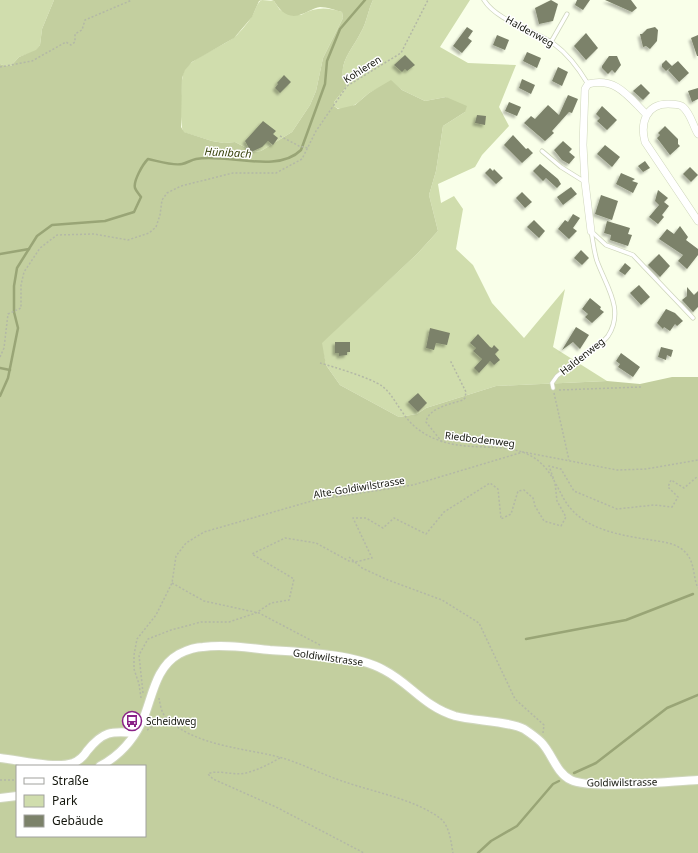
<svg xmlns="http://www.w3.org/2000/svg" width="698" height="853" viewBox="0 0 698 853" font-family="'Noto Sans',sans-serif">
<style>
.green{fill:#d0ddad}
.forest{fill:#c3cf9f;fill-rule:evenodd}
.lines{fill:none;stroke-linecap:round;stroke-linejoin:round}
.stream{stroke:#99a576;stroke-width:2.5}
.building{fill:#7c826a;filter:url(#shadow)}
.service-casing{stroke:#cfd6bc;stroke-width:5}
.minor-casing{stroke:#cfd6bc;stroke-width:8}
.tertiary-casing{stroke:#cfd6bc;stroke-width:10}
.path{stroke:#b3b8a6;stroke-width:1.5;stroke-dasharray:2 2;stroke-linecap:butt}
.service{stroke:#fff;stroke-width:3.5}
.minor{stroke:#fff;stroke-width:7}
.tertiary{stroke:#fff;stroke-width:8}
.labels{text-anchor:middle;dominant-baseline:central;stroke-width:3;stroke-linejoin:round;paint-order:stroke}
.street-label{font-size:10px;fill:#14160d;stroke:#fff}
.poi-label{font-size:10px;fill:#14160d;stroke:#fff;text-anchor:start}
.water-label{font-size:11px;font-style:italic;fill:#3a440e;stroke:#fff}
</style>
<defs>
<filter id="shadow"><feDropShadow dx="-2.5" dy="2.5" stdDeviation="1" flood-color="#0004"/></filter>
</defs>
<rect width="100%" height="100%" fill="#f9ffe9"/>
<g class="green">
<polygon points="0,0 54,0 42,29 40,45 36,51 19,57 11,66 6,66 0,64"/>
<path d="M262,0L274,1L280,10L301,15C315,7 327,7 342,12L343,18L323,58L316,91L310,105L292,132L261,151L254,152L235,142L224,143L212,141L183,132C181,125 180,104 181,96C182,88 181,79 184,71C190,58 225,46 237,35C244,27 251,20 255,10C257,6 258,2 262,0Z"/>
<path d="M373,0H470L440,47L468,63L516,65L499,107L509,126L482,155L475,167L438,184L441,203L454,196L463,209L456,249L473,265L492,303L524,338L565,289L553,347L607,381L496,386L426,408L417,414L399,417L340,385L326,365L321,343L417,254L438,231L429,195L436,171L443,126L465,112L446,97L425,101L402,90L391,81C384,86 376,89 369,93C360,100 347,116 334,106V102L347,86C334,66 353,49 361,32C367,22 368,10 373,0Z"/>
</g>
<path class="forest" d="M54,0H262L259,1L252,17L234,38L192,62L185,70L182,78L181,127L184,132L212,141L224,143L235,142L254,152L261,151L292,132L310,105L316,91L323,58L343,18L342,12C335,10 327,7 320,7C313,8 308,12 302,14C289,20 280,11 274,1L271,0H373C368,10 367,22 361,32C353,49 334,66 347,86L334,102V106L338,109L355,105L369,93L391,80L402,90L425,101L446,97L467,106L465,112L443,126L436,171L429,195L438,231L417,254L322,343L326,365L340,385L399,417L417,414L426,408L496,386L607,381L640,384L672,377H698V853H0V64L6,66H11L19,57L36,50L40,45L42,29ZM17,766H145V836H17Z"/>
<g class="lines">
<g class="stream">
<polyline points="0,254 29,249"/>
<polyline points="0,368 10,370"/>
<path d="M0,396L8,378L18,328L14,312V286L17,268L37,236L52,225L105,221L134,212L141,197C139,194 136,191 135,188C133,181 143,164 148,159C158,161 173,166 182,164C187,163 191,160 196,159C227,153 277,174 301,150L325,84L327,61L340,29L365,0"/>
<polyline points="526,639 626,620 693,594"/>
<polyline points="574,773 596,763 667,708 698,695"/>
<polyline points="478,853 491,841 517,826 553,784 559,781"/>
</g>
</g>
<g class="building">
<polygon points="551,0 558,4 553,21 539,24 535,8"/>
<polygon points="577,0 590,0 583,10 575,5"/>
<polygon points="605,0 631,0 637,8 632,12"/>
<polygon points="467,27 473,31 468,38 472,41 462,53 453,46"/>
<polygon points="655,27 658,30 657,41 650,49 646,46 643,47 640,34 642,34 647,29"/>
<polygon points="586,33 598,48 586,60 574,46"/>
<polygon points="497,35 509,40 505,50 493,45"/>
<polygon points="698,35 698,56 697,56 691,38"/>
<polygon points="527,52 541,58 537,68 523,61"/>
<polygon points="405,55 415,65 407,71 405,69 402,72 394,65"/>
<polygon points="609,56 617,56 621,65 615,73 612,70 608,74 602,68 602,66"/>
<polygon points="666,60 672,66 678,61 689,73 679,82 668,70 671,67 666,71 662,67 662,64"/>
<polygon points="558,67 568,72 562,86 552,81"/>
<polygon points="284,75 291,82 280,93 275,88 278,84 277,83"/>
<polygon points="522,79 535,85 531,94 519,88"/>
<polygon points="641,84 650,93 643,100 633,91"/>
<polygon points="698,88 698,99 692,102 688,91"/>
<polygon points="568,95 578,99 572,113 569,112 552,131 554,133 545,141 524,123 531,116 535,119 548,105 559,115"/>
<polygon points="509,102 521,107 517,116 505,111"/>
<polygon points="602,106 617,120 607,130 597,121 600,118 596,114"/>
<polygon points="477,115 486,116 485,125 475,123"/>
<polygon points="263,121 276,131 273,134 278,138 273,145 268,141 262,147 251,152 245,141"/>
<polygon points="665,126 678,139 678,144 680,146 670,155 657,138 660,135 658,133"/>
<polygon points="513,135 526,149 528,148 533,153 522,163 504,145"/>
<polygon points="563,141 572,149 569,152 575,157 569,164 562,160 554,150"/>
<polygon points="605,145 620,157 612,167 597,154"/>
<polygon points="645,161 650,168 643,172 638,166"/>
<polygon points="540,164 558,179 561,184 557,188 546,178 543,181 533,171"/>
<polygon points="690,167 698,175 691,182 683,174"/>
<polygon points="490,168 493,171 494,169 503,178 496,184 485,173"/>
<polygon points="621,173 635,179 632,181 638,183 633,193 616,184"/>
<polygon points="571,187 577,194 563,205 557,197"/>
<polygon points="658,190 668,198 664,202 669,206 662,215 664,217 658,224 649,217 659,205 655,201"/>
<polygon points="522,192 532,202 525,208 516,198"/>
<polygon points="601,195 618,201 612,220 595,214"/>
<polygon points="573,214 580,218 573,228 577,231 569,239 558,229 565,220 568,222"/>
<polygon points="534,220 545,231 539,238 527,227"/>
<polygon points="607,221 630,228 628,234 632,235 628,246 610,240 611,235 604,233"/>
<polygon points="680,226 688,237 686,240 698,249 698,255 687,269 678,261 683,255 659,239 667,229 674,234"/>
<polygon points="581,250 589,258 582,265 574,258"/>
<polygon points="659,254 670,266 660,277 648,265"/>
<polygon points="625,263 631,268 625,275 619,271"/>
<polygon points="639,285 650,297 641,305 630,293"/>
<polygon points="687,287 694,295 698,291 698,307 693,312 682,300 687,296"/>
<polygon points="590,298 601,307 600,309 604,312 592,323 585,317 588,314 582,309"/>
<polygon points="666,309 675,313 683,321 677,326 675,324 670,331 664,327 663,329 657,323"/>
<polygon points="576,327 589,335 580,349 573,342 562,350"/>
<polygon points="430,328 450,333 447,345 436,343 434,350 426,348"/>
<polygon points="478,334 490,347 492,348 494,345 499,350 495,354 500,360 494,365 490,361 479,373 474,368 482,359 473,351 476,348 470,343"/>
<polygon points="335,342 350,342 350,352 347,352 347,355 339,356 339,353 335,353"/>
<polygon points="661,347 673,350 671,357 667,355 666,360 658,357"/>
<polygon points="621,353 640,367 633,377 618,367 620,364 616,361"/>
<polygon points="418,393 427,403 418,412 408,402"/>
</g>
<g class="lines">
<g class="service-casing">
<g id="service">
<path d="M484,0C497,21 534,30 554,44C568,54 579,69 588,84"/>
<polyline points="551,42 567,14"/>
<polyline points="542,151 561,167 585,182"/>
<polyline points="591,231 606,245 633,255 693,318"/>
<path d="M553,388L552,383L557,376C568,367 601,346 608,336C625,310 606,286 597,261C594,252 593,241 591,231"/>
</g>
</g>
<g class="minor-casing">
<g id="minor">
<path d="M698,134C693,126 691,114 683,107C680,104 673,104 668,104C646,104 640,123 645,142L698,221"/>
<path d="M591,231L585,182L583,145L585,89L588,84C616,77 628,96 646,114"/>
</g>
</g>
<g class="tertiary-casing">
<g id="tertiary">
<path d="M0,758C20,760 54,769 73,763C78,761 84,756 87,751C103,731 111,731 135,733"/>
<path d="M100,766C121,755 135,738 144,717C153,694 156,667 179,654C185,651 196,647 203,647C225,644 248,648 270,650C303,652 355,654 384,670C411,684 423,706 455,716C473,721 509,721 524,729C530,733 536,737 541,742C552,753 556,773 571,780C591,790 672,781 698,780"/>
<polyline points="0,798 17,796"/>
</g>
</g>
<g class="path">
<polyline points="0,67 32,61 66,42 71,45 75,42 75,34 82,30 85,20 132,0"/>
<polyline points="280,136 299,146 308,148"/>
<polyline points="0,357 4,348 8,314 21,308 21,285 24,272 40,248 57,235 94,234 128,240 149,233 156,227 160,215 162,200 167,193 181,186 233,173 276,173 302,159 316,131 347,86 401,53 428,0"/>
<path d="M320,363C334,367 371,378 382,386C391,393 395,402 401,410C411,426 423,435 441,441C480,455 528,433 553,479"/>
<polyline points="559,390 641,387"/>
<polyline points="554,393 569,460"/>
<path d="M442,442L426,422C428,408 451,404 463,400L465,398L466,392L450,360"/>
<path d="M556,484C561,493 565,503 572,510C591,531 625,536 651,540C664,542 678,543 687,554C695,564 693,578 698,588"/>
<polyline points="349,557 362,568 388,580 442,600 479,623 515,699 544,725 543,733"/>
<polyline points="172,583 204,601 259,613 320,645"/>
<polyline points="143,693 139,655 148,639 171,630 201,622 229,622 256,613 271,603 289,600 294,579 252,554 285,538 316,543 349,561 355,562 372,558 353,518 366,518 383,528 394,518 426,534 444,512 490,483 498,489 501,519 511,514 518,491 524,490 533,498 535,506 544,521 561,526 566,517 557,501 555,483 549,466 561,469 574,491 617,509 654,505 672,507 678,497 668,487 671,480 684,488 698,476"/>
<polyline points="141,698 139,684 134,669 134,655 137,639 156,615 172,583 176,556 186,543 204,532 315,500 413,485 523,452 617,470 646,469 698,460"/>
<path d="M159,698C160,705 162,715 168,720C198,746 243,748 279,757C301,763 323,775 345,782C374,792 417,800 441,819C450,827 451,843 453,853"/>
<polyline points="147,730 166,719"/>
<path d="M280,758C269,764 258,770 246,773C234,776 217,769 208,774L213,779L276,807L364,853"/>
<polyline points="0,780 17,780"/>
</g>
<use href="#service" class="service"/>
<use href="#minor" class="minor"/>
<use href="#tertiary" class="tertiary"/>
</g>
<defs>
<g id="bus-ring" transform="scale(1)"><circle r="9.5" fill="#fff" stroke="#8a2287" stroke-width="1.5"/><path d="M-5-6H5V4H4V6H2V4H-2V6H-4V4H-5ZM-3.5-4V0h7V-4ZM-3.5 1.2v1.5H-2V1.2ZM2 1.2v1.5H3.5V1.2Z" fill="#8a2287"/></g>
</defs>
<g fill-rule="evenodd">
<use href="#bus-ring" x="132" y="721"/>
</g>
<g class="labels">
<g class="street-label">
<text transform="translate(530 31) rotate(29)">Haldenweg</text>
<text transform="translate(362 69) rotate(-32)">Kohleren</text>
<text transform="translate(582 356) rotate(-38)">Haldenweg</text>
<text transform="translate(480 439) rotate(7)">Riedbodenweg</text>
<text transform="translate(359 487) rotate(-9)">Alte-Goldiwilstrasse</text>
<text transform="translate(328 657) rotate(8)">Goldiwilstrasse</text>
<text transform="translate(622 782) rotate(-1)">Goldiwilstrasse</text>
</g>
<g class="poi-label">
<text x="146" y="721">Scheidweg</text>
</g>
<g class="water-label">
<text transform="translate(228 152) rotate(3)">Hünibach</text>
</g>
</g>
<rect x="16" y="765" width="130" height="72" fill="#ffffff" stroke="#a1a29e"/>
<rect x="24" y="778" width="20" height="6" fill="#ffffff" stroke="#a1a29e"/>
<text x="52" y="785" font-size="12" fill="#14160d">Straße</text>
<rect x="24" y="795" width="20" height="12" fill="#d0ddad" stroke="#a1a29e"/>
<text x="52" y="805" font-size="12" fill="#14160d">Park</text>
<rect x="24" y="815" width="20" height="12" fill="#7c826a" stroke="#a1a29e"/>
<text x="52" y="825" font-size="12" fill="#14160d">Gebäude</text>
</svg>
